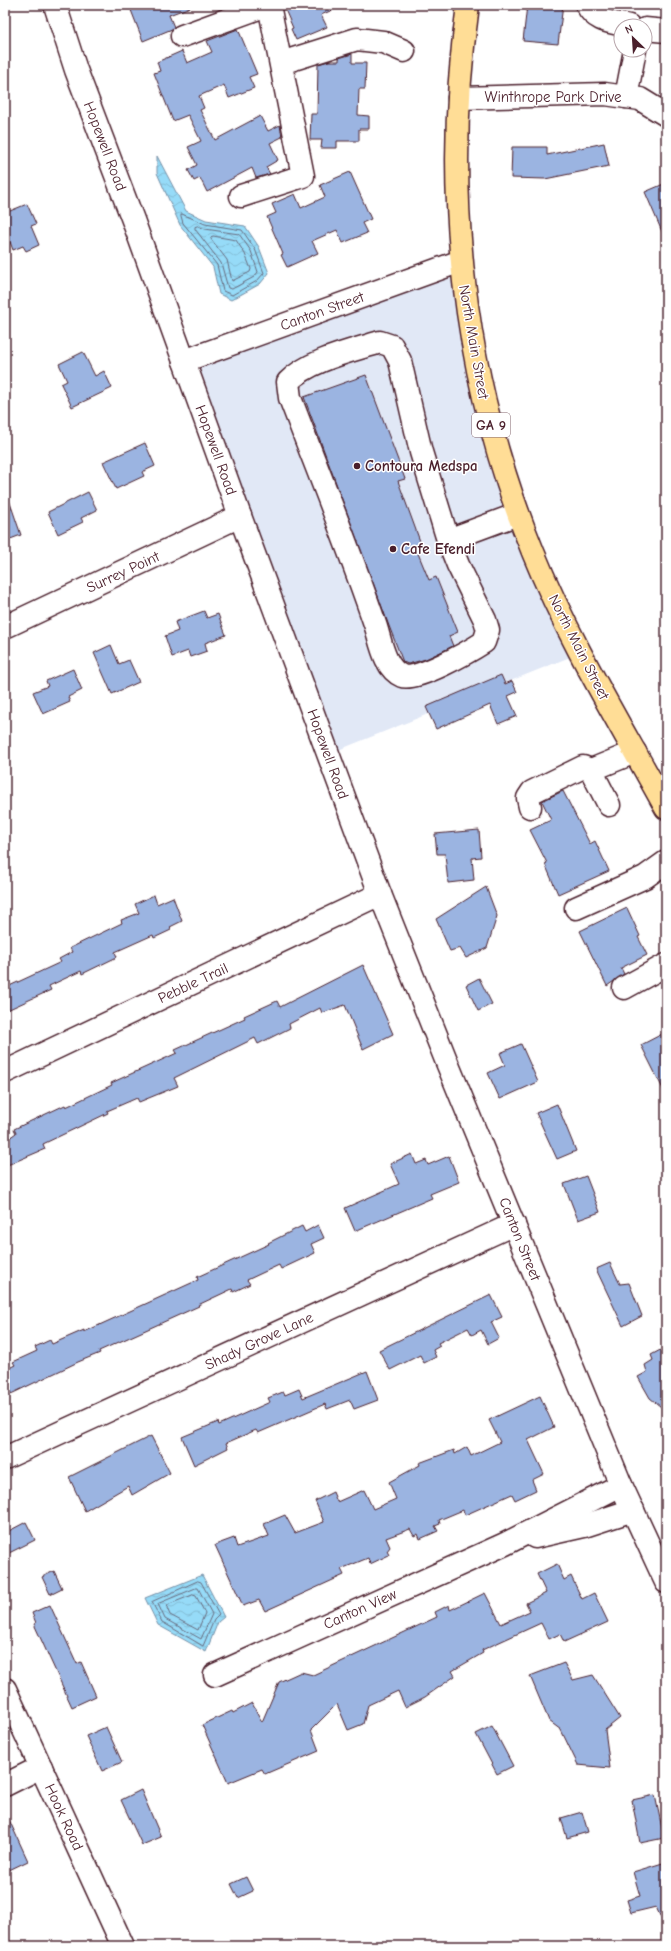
<svg xmlns="http://www.w3.org/2000/svg" width="671" height="1951" viewBox="0 0 671 1951" font-family="'Comic Neue',sans-serif">
<style>
.built{fill:#e1e8f6}
.water{fill:url(#water-waves);stroke:#7890a6}
.lines{fill:none;stroke-linecap:round;stroke-linejoin:round}
.shore{stroke:#686a7d;stroke-width:1}
.building{fill:#9bb4e1;stroke:#4a1f2b}
.minor-casing{stroke:#4a1f2b;stroke-width:25}
.major-casing{stroke:#4a1f2b;stroke-width:25}
.minor{stroke:#fff;stroke-width:22}
.major{stroke:#ffdd96;stroke-width:22}
.poi-dot{fill:#4a1f2b;stroke:#fff;stroke-width:1.5}
.labels{text-anchor:middle;dominant-baseline:central;stroke-width:3;stroke-linejoin:round;paint-order:stroke}
.shield{fill:#fff;stroke:#80626b;stroke-width:1}
.shield-label{font-size:14px;font-weight:bold;fill:#4a1f2b}
.street-label{font-size:15px;fill:#4a1f2b;stroke:#fff}
.poi-label{font-size:15px;font-weight:bold;fill:#4a1f2b;stroke:#fff;text-anchor:start}
</style>
<defs>
<pattern id="water-waves" width="16" height="10" patternUnits="userSpaceOnUse"><rect width="16" height="10" fill="#96dbf8"/><path d="M0 5q4-4 8 0t8 0" fill="none" stroke="#83bcd5"/></pattern>
</defs>
<rect width="100%" height="100%" fill="#fff"/>
<filter id="ink" filterUnits="userSpaceOnUse"><feTurbulence type="fractalNoise" baseFrequency=".025" numOctaves="2"/><feDisplacementMap in="SourceGraphic" scale="8" xChannelSelector="R" yChannelSelector="G"/><feConvolveMatrix kernelMatrix="1 2 1 2 8 2 1 2 1" color-interpolation-filters="sRGB"/></filter>
<g filter="url(#ink)">
<polygon class="built" points="463,265 477,375 575,655 321,757 187,367"/>
<g class="water">
<polygon points="157,156 186,211 206,220 245,226 259,247 269,273 260,284 231,300 219,294 213,267 180,225 157,173"/>
<polygon points="202,1575 224,1617 218,1622 206,1652 158,1625 145,1598"/>
</g>
<g class="lines">
<g class="shore">
<polygon points="182,214 205,224 242,230 255,249 264,273 257,281 232,295 223,291 217,265 183,223 181,216"/>
<polygon points="198,226 205,229 239,234 251,251 258,272 254,277 232,289 228,288 221,263 195,229 195,227"/>
<polygon points="213,236 236,240 245,254 251,269 250,272 232,281 227,260 211,239"/>
<polygon points="198,1581 201,1582 219,1615 214,1620 203,1646 162,1622 152,1602"/>
<polygon points="196,1588 198,1588 212,1614 201,1639 165,1619 158,1604"/>
<polygon points="193,1595 196,1596 205,1613 198,1630 170,1615 167,1608 168,1605"/>
</g>
</g>
<g class="building">
<polygon points="129,5 193,5 193,6 169,15 174,27 172,29 143,41"/>
<polygon points="283,5 344,5 321,15 327,27 296,40 291,29 293,28"/>
<polygon points="527,5 563,5 558,44 523,41"/>
<polygon points="238,29 257,74 249,77 254,88 229,98 224,85 199,96 204,108 200,110 215,140 260,116 268,131 280,125 282,137 270,143 278,160 266,167 270,174 256,178 252,168 207,192 200,178 194,181 188,170 197,165 188,147 201,141 188,115 173,121 154,73 160,71 157,62 182,51 187,63 212,52 207,41"/>
<polygon points="352,54 352,63 366,63 365,89 359,89 358,115 369,116 369,129 359,129 359,141 337,141 337,148 321,148 322,140 310,140 311,114 317,114 318,64 329,61 339,61 339,58"/>
<polygon points="604,143 609,166 545,179 511,178 512,147 547,147 547,155"/>
<polygon points="350,172 371,219 362,223 367,233 343,243 337,230 312,241 318,253 287,267 281,255 283,254 267,217 276,213 272,204 295,194 301,208 325,197 320,185"/>
<polygon points="666,183 666,241 645,192"/>
<polygon points="27,204 36,224 31,226 39,245 26,251 23,246 13,250 10,242 5,244 5,213"/>
<polygon points="83,352 95,376 104,371 112,388 72,407 61,384 67,381 59,364"/>
<polygon points="366,375 405,479 398,481 421,544 415,546 429,580 436,577 458,632 449,636 453,646 426,659 408,664 403,662 389,626 304,397"/>
<polygon points="145,443 155,466 142,472 144,476 116,489 103,462"/>
<polygon points="88,492 97,510 81,518 83,522 58,534 48,512"/>
<polygon points="5,494 7,494 21,535 5,541"/>
<polygon points="204,611 207,618 218,614 226,635 205,643 207,651 190,657 188,651 172,657 165,636 178,631 175,622"/>
<polygon points="111,645 119,664 129,660 139,682 112,694 94,653"/>
<polygon points="73,669 82,690 68,697 70,702 43,714 33,692 48,686 46,681"/>
<polygon points="501,675 505,684 512,681 517,692 508,696 517,716 498,724 490,705 436,729 426,707"/>
<polygon points="563,791 590,844 595,841 609,871 558,894 545,864 547,863 530,830 551,820 542,801"/>
<polygon points="479,830 481,857 472,858 474,880 448,883 445,854 437,854 435,834"/>
<polygon points="486,887 497,916 487,948 466,958 460,948 450,951 436,919"/>
<polygon points="154,895 157,904 173,897 182,921 170,927 171,930 154,938 153,935 115,952 117,957 82,974 81,971 49,986 51,990 5,1011 5,988 61,962 59,959 72,952 70,948 122,923 121,920 139,913 135,904"/>
<polygon points="627,908 640,936 638,937 647,955 621,968 624,974 607,986 580,931"/>
<polygon points="363,965 393,1034 363,1049 345,1005 322,1013 320,1008 289,1024 290,1028 258,1044 255,1038 174,1078 178,1086 139,1102 137,1098 107,1111 108,1113 43,1144 45,1149 5,1166 5,1141 16,1133 14,1129 65,1105 66,1107 112,1085 111,1083 177,1053 175,1050 245,1018 244,1016 277,1001 280,1007"/>
<polygon points="479,978 492,1004 478,1011 466,985"/>
<polygon points="666,1032 666,1095 641,1045"/>
<polygon points="521,1044 538,1082 500,1099 488,1073 505,1065 500,1053"/>
<polygon points="557,1104 576,1151 557,1159 536,1113"/>
<polygon points="412,1154 416,1164 426,1160 428,1165 449,1156 459,1182 430,1194 432,1198 355,1231 345,1208 399,1184 390,1164"/>
<polygon points="586,1176 600,1212 578,1220 564,1184"/>
<polygon points="318,1225 324,1238 311,1244 315,1253 281,1269 279,1265 247,1280 250,1284 233,1292 232,1289 198,1305 199,1306 99,1351 100,1353 78,1362 11,1394 5,1382 5,1370 15,1365 13,1362 37,1351 35,1347 50,1340 52,1344 84,1330 84,1332 198,1280 197,1277 269,1244 268,1243 302,1226 305,1232"/>
<polygon points="610,1263 620,1284 629,1283 642,1316 623,1326 596,1269"/>
<polygon points="491,1295 502,1317 491,1322 499,1338 488,1344 481,1330 472,1335 468,1328 438,1343 440,1346 433,1350 436,1357 424,1363 420,1355 390,1370 379,1350"/>
<polygon points="666,1347 666,1411 650,1398 638,1377 647,1372 645,1365 653,1360 651,1355"/>
<polygon points="367,1371 378,1400 354,1409 350,1400 327,1409 325,1404 258,1433 256,1430 226,1443 228,1448 194,1465 182,1437 218,1422 219,1425 270,1402 268,1398 283,1392 285,1395 299,1389 303,1398"/>
<polygon points="540,1396 554,1427 528,1440 544,1474 532,1480 536,1490 515,1500 512,1494 465,1515 463,1510 439,1520 440,1524 435,1526 438,1531 420,1539 418,1534 414,1536 410,1529 386,1538 390,1547 387,1551 389,1555 370,1564 368,1558 341,1569 344,1575 265,1611 259,1600 243,1606 215,1545 234,1538 237,1547 269,1536 264,1524 285,1515 295,1533 324,1522 315,1501 333,1492 337,1502 364,1490 373,1509 396,1499 389,1482 420,1465 419,1463 454,1450 455,1454 467,1447 471,1456 500,1442 489,1420"/>
<polygon points="151,1436 170,1473 132,1495 128,1486 85,1511 69,1477"/>
<polygon points="26,1522 35,1540 5,1555 5,1533"/>
<polygon points="557,1564 564,1580 571,1576 582,1599 594,1593 608,1622 564,1642 560,1634 549,1639 541,1623 482,1650 483,1653 452,1671 455,1676 425,1697 405,1707 398,1691 368,1705 363,1724 348,1730 337,1704 311,1730 319,1751 265,1774 262,1769 228,1783 202,1725 232,1711 233,1713 252,1703 262,1722 279,1682 301,1672 313,1675 437,1617 435,1612 449,1605 450,1610 485,1593 501,1624 530,1611 526,1603 546,1593 537,1574"/>
<polygon points="54,1571 62,1588 50,1594 42,1577"/>
<polygon points="50,1605 77,1664 81,1662 96,1696 72,1707 34,1624 36,1623 32,1613"/>
<polygon points="564,1663 573,1680 593,1675 620,1718 605,1730 610,1768 578,1765 561,1730 549,1721 530,1676"/>
<polygon points="492,1726 513,1766 497,1774 476,1734"/>
<polygon points="106,1727 122,1762 102,1771 86,1736"/>
<polygon points="141,1790 161,1837 142,1845 121,1800"/>
<polygon points="655,1795 664,1838 640,1843 632,1800"/>
<polygon points="5,1811 28,1861 5,1872"/>
<polygon points="582,1812 588,1832 567,1838 561,1818"/>
<polygon points="666,1862 666,1929 656,1907 631,1913 627,1900 640,1896 633,1872"/>
<polygon points="246,1877 253,1891 238,1898 231,1884"/>
</g>
<g class="lines">
<g class="minor-casing">
<g id="minor">
<polyline points="55,5 76,70 133,220 240,516 380,894 448,1065 621,1485 666,1582"/>
<path d="M587,5C595,22 612,22 629,26"/>
<polyline points="645,29 666,31"/>
<polyline points="182,36 267,5"/>
<polyline points="281,63 357,39 383,42 404,51"/>
<polyline points="626,97 635,50"/>
<polyline points="459,98 605,94 640,99 666,115"/>
<polyline points="241,196 303,176 269,5"/>
<polyline points="184,361 461,261"/>
<path d="M448,540L421,452L400,361L392,346L380,342C352,351 309,360 288,382L290,398C319,474 350,550 376,627C381,643 385,669 402,676C416,682 470,651 484,642L488,630L485,620L458,565L448,540L518,514"/>
<polyline points="5,627 240,516"/>
<polyline points="591,770 635,752"/>
<polyline points="530,807 528,798 532,792 583,767 591,770 609,805"/>
<polyline points="576,908 645,877 666,862"/>
<polyline points="624,988 666,965"/>
<polyline points="5,1072 380,894"/>
<polyline points="5,1458 514,1224"/>
<polyline points="535,1537 584,1526 633,1510"/>
<polyline points="215,1675 505,1544 621,1485"/>
<polyline points="5,1689 123,1946"/>
<polyline points="5,1785 41,1767"/>
</g>
</g>
<g class="major-casing">
<path id="major" d="M468,5C442,190 462,378 533,552C569,641 620,724 666,808"/>
</g>
<use href="#minor" class="minor"/>
<use href="#major" class="major"/>
</g>
</g>
<g class="poi-dot">
<circle cx="357" cy="466" r="4"/>
<circle cx="393" cy="549" r="4"/>
</g>
<g class="labels">
<rect class="shield" x="472" y="413" width="38" height="24" rx="3"/>
<g class="shield-label">
<text x="491" y="425">GA 9</text>
</g>
<g class="street-label">
<text x="553" y="97">Winthrope Park Drive</text>
<text transform="translate(105 146) rotate(69)">Hopewell Road</text>
<text transform="translate(322 311) rotate(-20)">Canton Street</text>
<text transform="translate(474 342) rotate(80)">North Main Street</text>
<text transform="translate(216 450) rotate(70)">Hopewell Road</text>
<text transform="translate(123 572) rotate(-25)">Surrey Point</text>
<text transform="translate(579 647) rotate(63)">North Main Street</text>
<text transform="translate(328 754) rotate(70)">Hopewell Road</text>
<text transform="translate(193 983) rotate(-25)">Pebble Trail</text>
<text transform="translate(520 1239) rotate(68)">Canton Street</text>
<text transform="translate(259 1341) rotate(-25)">Shady Grove Lane</text>
<text transform="translate(360 1609) rotate(-24)">Canton View</text>
<text transform="translate(64 1817) rotate(65)">Hook Road</text>
</g>
<g class="poi-label">
<text x="365" y="466">Contoura Medspa</text>
<text x="401" y="549">Cafe Efendi</text>
</g>
</g>
<rect width="671" height="1951" fill="none" stroke="#fff" stroke-width="20"/>
<rect x="10" y="10" width="651" height="1931" fill="none" stroke="#4a1f2b" stroke-width="1.5" filter="url(#ink)"/>
<g transform="translate(633 38) rotate(335)"><circle r="19" fill="#ffffff" stroke="#b7a5aa"/>
<path d="M0-3L7 15L0 10L-7 15Z" fill="#4a1f2b"/>
<text y="-6" font-size="11" font-weight="bold" text-anchor="middle" fill="#4a1f2b">N</text>
</g>
</svg>
